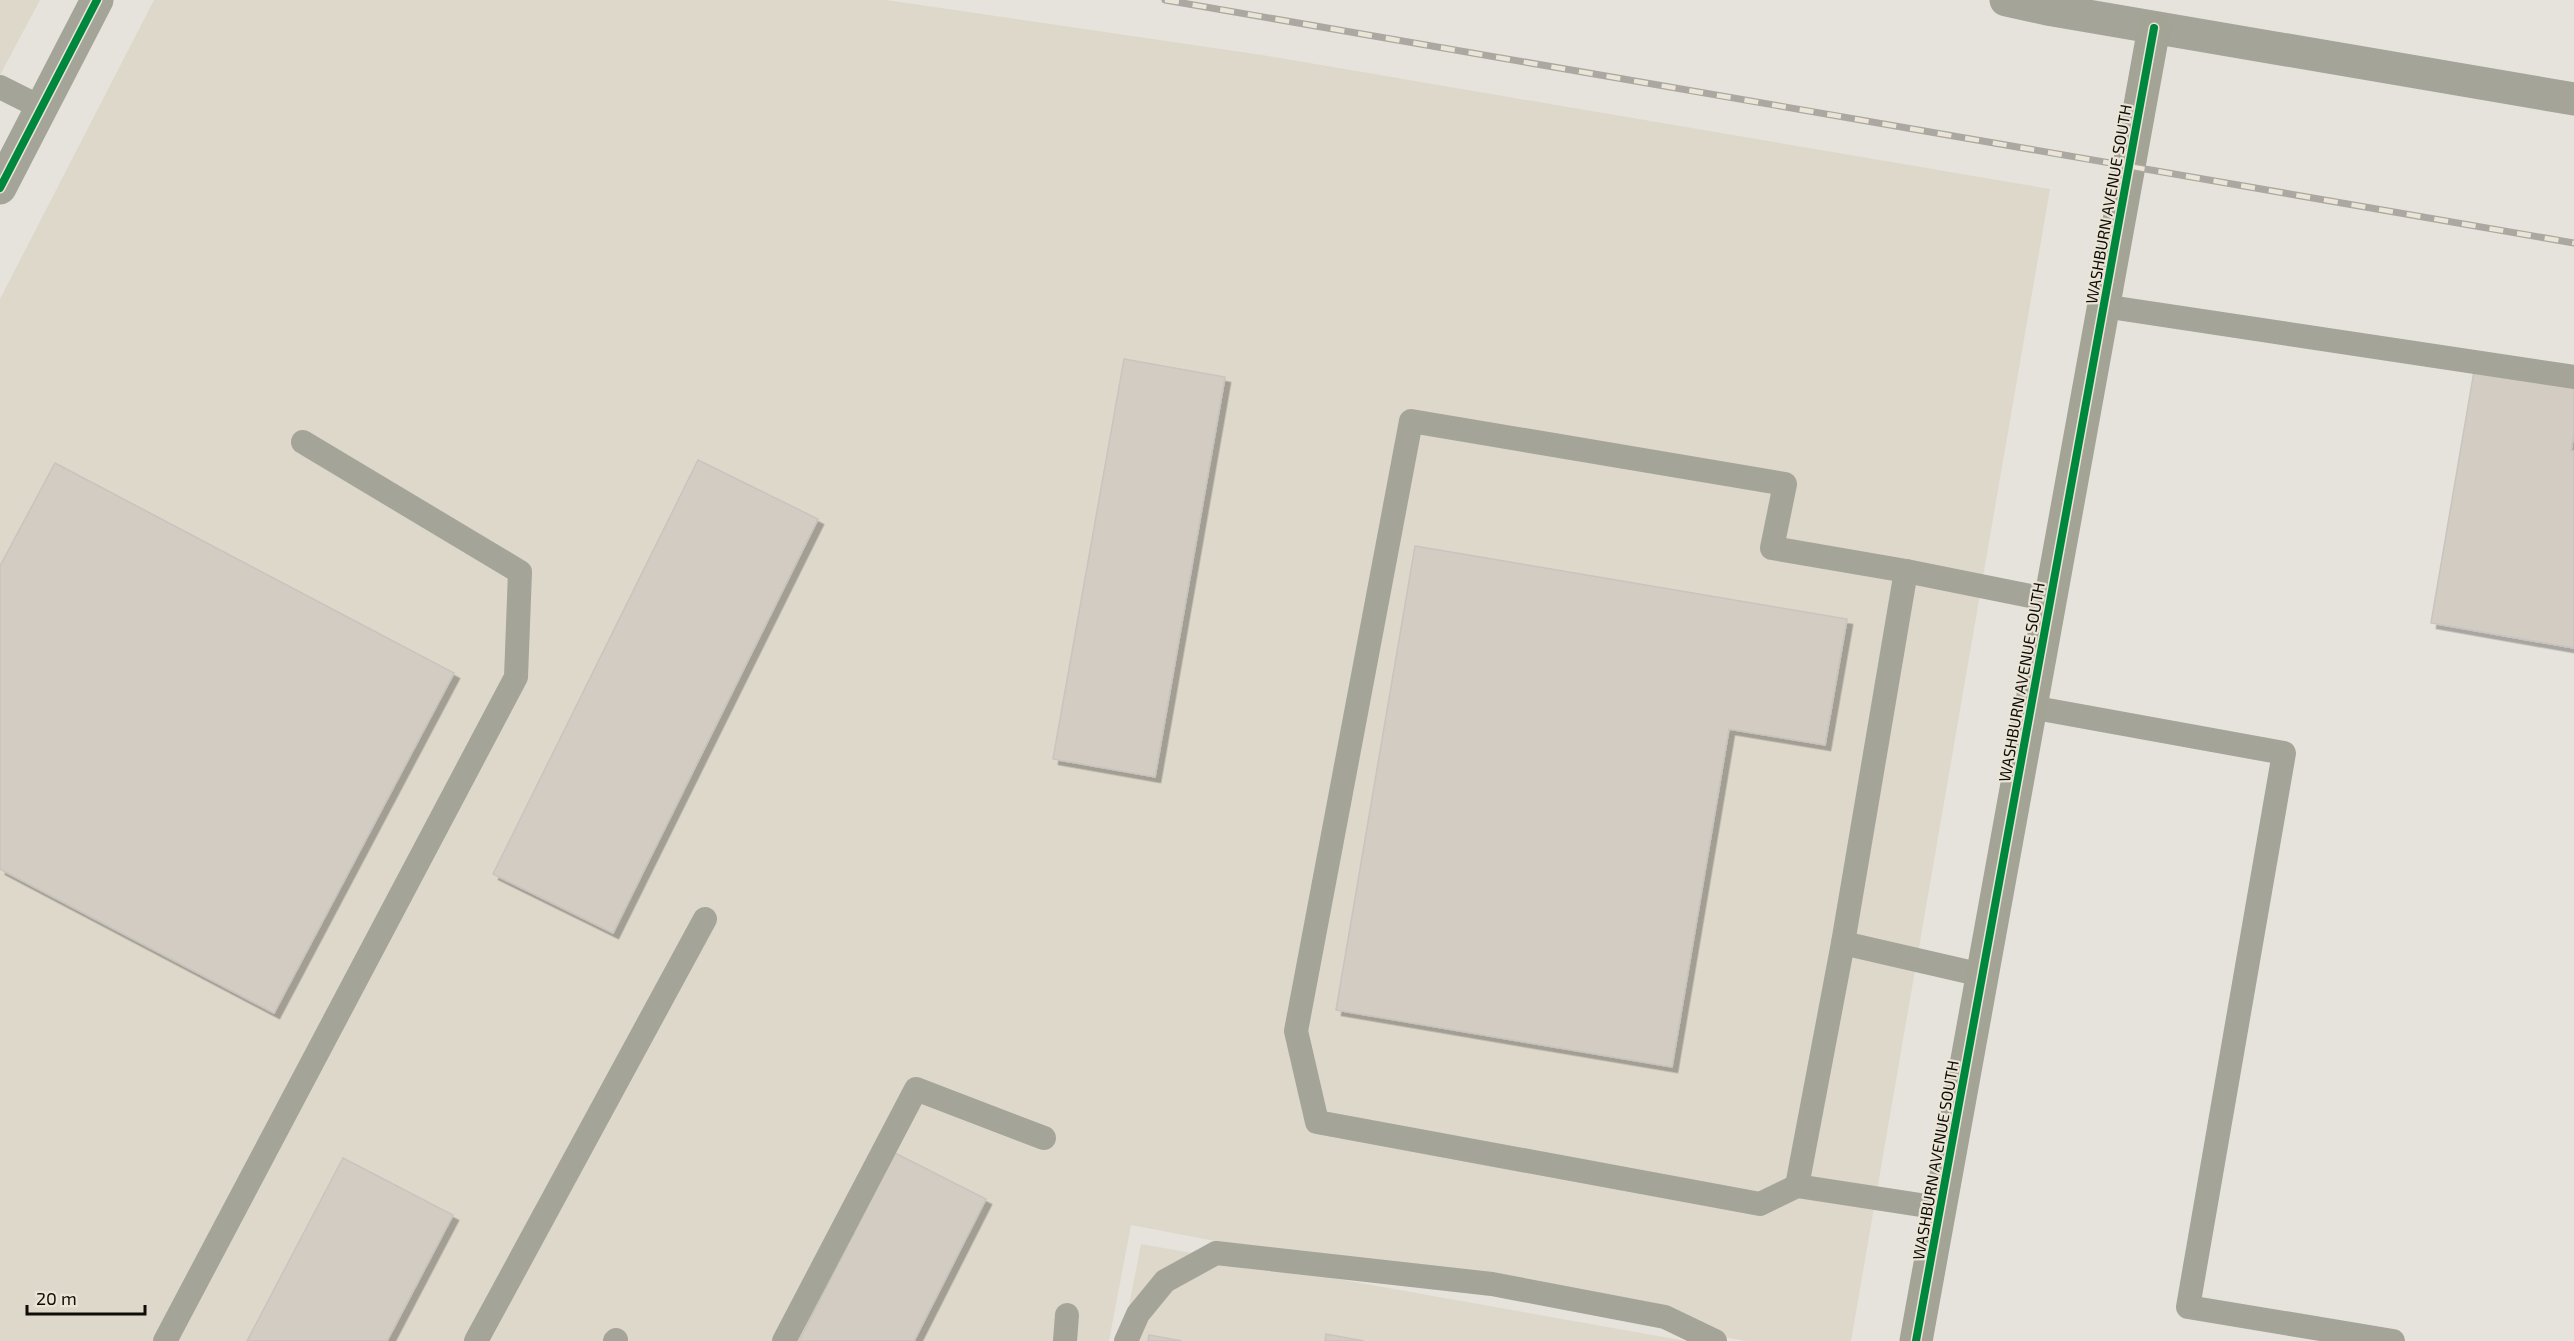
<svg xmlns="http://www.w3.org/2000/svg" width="2574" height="1341" viewBox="0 0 2574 1341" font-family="'Exo 2',sans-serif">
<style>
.built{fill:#ddd8ca}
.building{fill:#d3ccc3;stroke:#c8c4bf;stroke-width:1.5;filter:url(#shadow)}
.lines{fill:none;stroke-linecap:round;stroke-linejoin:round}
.lane{stroke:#a4a499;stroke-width:24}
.street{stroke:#a4a499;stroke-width:33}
.secondary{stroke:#a3a396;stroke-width:33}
.rail-casing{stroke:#aaa8a0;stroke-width:7}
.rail{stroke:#ebe5d7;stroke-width:4.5;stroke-dasharray:14;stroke-linecap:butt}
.cycleway-casing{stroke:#ebe5d7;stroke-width:11}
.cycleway{stroke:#00873e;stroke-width:8}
.labels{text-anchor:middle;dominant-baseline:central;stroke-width:4.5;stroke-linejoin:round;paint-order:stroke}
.street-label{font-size:16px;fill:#0f0d08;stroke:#ebe5d7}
</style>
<defs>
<filter id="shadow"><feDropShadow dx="5.5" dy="5.5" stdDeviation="0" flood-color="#0004"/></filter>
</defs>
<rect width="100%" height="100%" fill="#e6e3dc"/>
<g class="built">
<polygon points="0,0 40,0 0,75"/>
<polygon points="154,0 886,0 1262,55 2050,189 1851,1341 1745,1341 1131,1225 1109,1341 0,1341 0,299"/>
<polygon points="1141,1244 1686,1341 1122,1341"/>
</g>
<g class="building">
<polygon points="1124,359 1225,377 1155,777 1053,759"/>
<polygon points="2474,371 2574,388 2574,432 2571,451 2574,451 2574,648 2431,623"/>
<polygon points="698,460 818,519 613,933 493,874"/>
<polygon points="55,463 454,673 274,1013 0,869 0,566"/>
<polygon points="1415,546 1847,619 1825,745 1729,729 1672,1067 1336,1010"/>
<polygon points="895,1153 986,1199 914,1341 799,1341"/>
<polygon points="343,1158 453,1215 387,1341 247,1341"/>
<polygon points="1326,1334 1364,1341 1325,1341"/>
<polygon points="1149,1335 1182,1341 1148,1341"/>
</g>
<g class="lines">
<g class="lane">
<polyline points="0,87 42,108"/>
<polyline points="2103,306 2574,377"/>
<polyline points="2031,707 2284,753 2188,1307 2393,1341"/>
<polyline points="1843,943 1797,1186 1940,1208"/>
<polyline points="1982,975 1843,943 1906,571 2050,600"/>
<polyline points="1797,1186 1760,1204 1317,1122 1296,1031 1411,421 1785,484 1772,548 1906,571"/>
<polyline points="165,1341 516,677 520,572 303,442"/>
<polyline points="476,1341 705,919"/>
<polyline points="615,1341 616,1340"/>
<polyline points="784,1341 916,1089 1044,1138"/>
<polyline points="1065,1341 1067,1315"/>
<polyline points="1126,1341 1138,1314 1165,1281 1216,1253 1492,1284 1665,1317 1715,1341"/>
</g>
<g class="street">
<polyline points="2006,0 2047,9 2574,99"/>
<polyline points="0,188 97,0"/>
</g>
<polyline class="secondary" points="1916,1341 2154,28"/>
<g class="rail-casing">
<polyline id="rail" points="1165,0 2574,243"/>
</g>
<use href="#rail" class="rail"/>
<g class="cycleway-casing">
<g id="cycleway">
<polyline points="0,188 97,0"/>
<polyline points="1916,1341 2154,28"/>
</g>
</g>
<use href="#cycleway" class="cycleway"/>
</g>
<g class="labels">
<g class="street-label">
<text transform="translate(2108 204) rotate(-80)">WASHBURN AVENUE SOUTH</text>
<text transform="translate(2021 682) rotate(-80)">WASHBURN AVENUE SOUTH</text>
<text transform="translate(1935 1160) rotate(-80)">WASHBURN AVENUE SOUTH</text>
</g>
</g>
<path d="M27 1305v9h118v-9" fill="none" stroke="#0f0d08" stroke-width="3"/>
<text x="36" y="1305" font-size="18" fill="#0f0d08" stroke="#ebe5d7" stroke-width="4.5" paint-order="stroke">20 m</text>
</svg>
